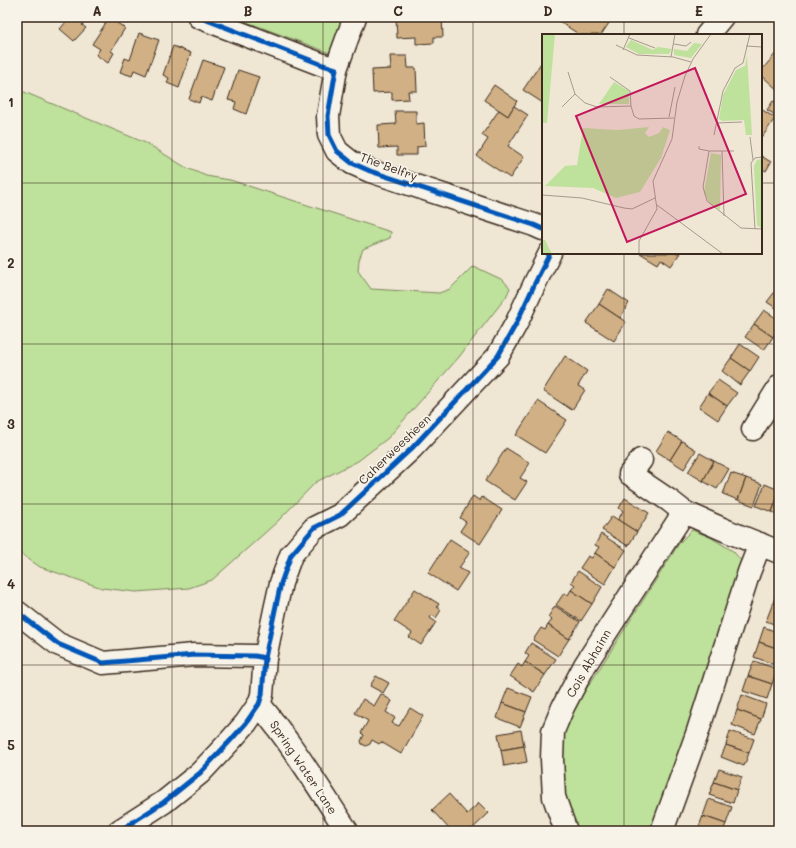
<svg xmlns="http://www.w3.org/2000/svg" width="796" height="848" viewBox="0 0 796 848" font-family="Mali,sans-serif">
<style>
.green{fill:#bee19b;stroke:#7c865c}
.building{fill:#d0b084;stroke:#3b2a1e}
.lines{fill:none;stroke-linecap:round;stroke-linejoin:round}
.street-casing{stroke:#3b2a1e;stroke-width:25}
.street{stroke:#f7f3e8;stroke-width:22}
.cycleway-casing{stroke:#f7f3e8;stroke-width:8}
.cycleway{stroke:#0057b8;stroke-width:5}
.grid{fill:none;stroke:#3b2a1e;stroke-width:1;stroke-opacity:0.55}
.labels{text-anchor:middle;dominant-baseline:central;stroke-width:3.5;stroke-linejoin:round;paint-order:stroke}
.street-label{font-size:12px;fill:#3b2a1e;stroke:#f7f3e8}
.inset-road{fill:none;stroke:#a79b8b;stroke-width:1}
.view{fill:#c2185b;fill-opacity:0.15;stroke:#c2185b;stroke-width:2}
.inset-edge{fill:none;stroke:#3b2a1e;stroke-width:2}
.neatline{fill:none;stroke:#3b2a1e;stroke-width:1.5}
.grid-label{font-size:13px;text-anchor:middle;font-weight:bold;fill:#3b2a1e}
</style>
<rect width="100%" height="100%" fill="#efe6d4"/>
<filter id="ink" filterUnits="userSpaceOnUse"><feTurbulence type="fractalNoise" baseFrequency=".025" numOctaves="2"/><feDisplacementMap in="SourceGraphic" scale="8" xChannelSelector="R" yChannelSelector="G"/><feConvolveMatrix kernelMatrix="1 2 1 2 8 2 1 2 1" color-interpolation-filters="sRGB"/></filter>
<g filter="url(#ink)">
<g class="green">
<polygon points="233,17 347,17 334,50 330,53"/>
<polygon points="17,89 148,144 185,167 206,176 230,180 391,232 390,238 363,249 359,260 358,271 371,289 439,293 450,289 473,266 503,280 510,288 506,297 459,357 388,438 358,461 316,482 277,522 212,580 189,588 136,592 102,588 40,567 17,551"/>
<polygon points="692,530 710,537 733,551 743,563 738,588 652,831 576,831 563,791 563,737 567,717 591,682 680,542"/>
</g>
<g class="building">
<polygon points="63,17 89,17 82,25 86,28 74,41 60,29 66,22 62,19"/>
<polygon points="396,17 442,17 443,37 434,37 434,43 416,44 416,37 397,38"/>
<polygon points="555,17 600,17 609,23 601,35 580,35 554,18"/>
<polygon points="109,18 125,28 111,51 114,53 108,63 96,55 100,49 92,44"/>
<polygon points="139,33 159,40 146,75 134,70 132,76 120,72 125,58 130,60"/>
<polygon points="173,46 191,53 179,88 167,83 169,78 163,75"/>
<polygon points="777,52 779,54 779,91 761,75 761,71"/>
<polygon points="390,56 407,56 408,68 416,68 417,91 408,91 409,99 392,100 392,92 373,93 372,70 391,69"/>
<polygon points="203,60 224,67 212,101 201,97 199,103 189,99"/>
<polygon points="543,60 543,103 523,90"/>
<polygon points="238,70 259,77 246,114 234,109 236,102 228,100"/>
<polygon points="494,85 517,101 508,116 484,100"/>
<polygon points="773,101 779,104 779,117 767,110"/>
<polygon points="514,106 528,115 508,146 524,157 510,178 477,156 488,139 482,135 499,110 508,116"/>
<polygon points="761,109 775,118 763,136 761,135"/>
<polygon points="395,111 416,111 416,124 424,123 425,146 417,147 417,155 397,155 397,147 379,148 378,125 396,124"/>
<polygon points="761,156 771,162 766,171 761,168"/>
<polygon points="640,253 680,253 671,266 661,259 658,264"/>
<polygon points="608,289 629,303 620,318 599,304"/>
<polygon points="777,289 779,290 779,310 767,302"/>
<polygon points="599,304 626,322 614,341 586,323"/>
<polygon points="764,310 779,320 779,328 773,337 754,324"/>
<polygon points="754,324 773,337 764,350 745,337"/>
<polygon points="740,344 759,357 750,371 731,358"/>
<polygon points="565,356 587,371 578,386 585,390 572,410 543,391"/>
<polygon points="731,358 750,371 740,385 722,371"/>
<polygon points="718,380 737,393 727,406 708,393"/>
<polygon points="708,393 727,406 718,420 699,407"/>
<polygon points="538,401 567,420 545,453 516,435"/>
<polygon points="668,432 682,441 670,460 656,451"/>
<polygon points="682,441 696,450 684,469 670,460"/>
<polygon points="506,448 530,463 520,478 527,482 515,500 485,481"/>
<polygon points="700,453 714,461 703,481 688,472"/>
<polygon points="714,461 729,469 717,489 703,481"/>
<polygon points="731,473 746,478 738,500 723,494"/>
<polygon points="746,478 762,484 754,506 738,500"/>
<polygon points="765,484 779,490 779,493 772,512 756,506"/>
<polygon points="779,493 779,515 772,512"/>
<polygon points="473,496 480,501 482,497 502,510 480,544 460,531 466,522 460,518"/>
<polygon points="625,498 649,513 637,532 618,520 623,511 619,508"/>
<polygon points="612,516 637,532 628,546 602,530"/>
<polygon points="601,534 626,550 615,567 595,553 599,547 595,545"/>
<polygon points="450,539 470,552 459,568 468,573 456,591 428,573"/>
<polygon points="595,553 615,567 605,584 580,568 588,556 592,558"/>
<polygon points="578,571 602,587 592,604 571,590 575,585 571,582"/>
<polygon points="779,586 779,605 773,603"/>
<polygon points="415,589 439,604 437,607 441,610 436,618 432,615 430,618 436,622 421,645 409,637 412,633 394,621"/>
<polygon points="571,590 592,604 581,621 556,605 564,593 568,595"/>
<polygon points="773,603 779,605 779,626 766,621"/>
<polygon points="555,606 580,622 569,639 548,625 552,620 548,617"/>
<polygon points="548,625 569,639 558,656 533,640 541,628 545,630"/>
<polygon points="764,627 779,633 779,649 759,642"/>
<polygon points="759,642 779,649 779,661 778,666 754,657"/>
<polygon points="531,643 556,659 545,675 525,662 529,656 525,653"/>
<polygon points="754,661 777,669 772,684 748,676"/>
<polygon points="525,662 545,675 534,692 510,676 518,664 522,667"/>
<polygon points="376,676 389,683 383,693 370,686"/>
<polygon points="748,676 772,684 767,699 743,691"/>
<polygon points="508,688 532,697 526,712 502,703"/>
<polygon points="381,694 392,701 386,712 395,718 392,723 399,726 410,708 423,716 401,754 381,742 379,744 372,740 370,744 366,746 362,744 361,741 364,735 361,733 368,721 355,713 363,699 374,706"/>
<polygon points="742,695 766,704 761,719 737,710"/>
<polygon points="502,703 526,712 520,727 497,718"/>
<polygon points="737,710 761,719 755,734 732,725"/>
<polygon points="521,730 524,746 501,750 498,734"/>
<polygon points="730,731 754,739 749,753 726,745"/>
<polygon points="726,745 749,753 744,766 721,757"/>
<polygon points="524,746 527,762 504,766 501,750"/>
<polygon points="719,769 742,777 737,790 714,782"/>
<polygon points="714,782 737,790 733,803 709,795"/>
<polygon points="449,794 467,814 479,803 489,813 470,831 451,831 432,810"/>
<polygon points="709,799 732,807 726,824 703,816"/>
<polygon points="703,816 726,824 723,831 705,831 698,829"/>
</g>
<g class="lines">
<g class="street-casing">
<g id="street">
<polyline points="199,17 323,65 336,69 328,116 329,135 337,151 352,163 370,171 534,225 543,229"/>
<polyline points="707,35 722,17"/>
<polyline points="336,69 355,17"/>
<polyline points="753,429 779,387"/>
<polyline points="641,460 630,474 670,501 684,512 727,531 779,552"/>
<polyline points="17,612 58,644 103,663 194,655 255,656 265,658"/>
<path d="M259,704C292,744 319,788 347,831"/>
<polyline points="119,831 164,802 200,773 230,741 246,723 259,704 262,695 265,658 275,610 281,583 291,555 314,528 340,515 412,448 498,356 516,324 536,281 550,253"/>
<polyline points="566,831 554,797 552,759 553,731 563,707 585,665 684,512"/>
<polyline points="662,831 697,734 749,572 760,544"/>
</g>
</g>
<use href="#street" class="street"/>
<g class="cycleway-casing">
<g id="cycleway">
<polyline points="199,17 323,65 336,69 328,116 329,135 337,151 352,163 370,171 534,225 543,229"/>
<polyline points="17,612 58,644 103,663 194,655 255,656 265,658"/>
<polyline points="119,831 164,802 200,773 230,741 246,723 259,704 262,695 265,658 275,610 281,583 291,555 314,528 340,515 412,448 498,356 516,324 536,281 550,253"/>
</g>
</g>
<use href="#cycleway" class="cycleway"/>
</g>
</g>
<path class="grid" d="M172,17V831M323,17V831M473,17V831M624,17V35M17,183H543M761,183H779M624,253V831M17,344H779M17,504H779M17,665H779"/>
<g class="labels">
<g class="street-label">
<text transform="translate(389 166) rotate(20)">The Belfry</text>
<text transform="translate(394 449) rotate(-44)">Caherweesheen</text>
<text transform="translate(588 663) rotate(-60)">Cois Abhainn</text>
<text transform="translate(304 767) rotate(56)">Spring Water Lane</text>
</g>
</g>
<g transform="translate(542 34)">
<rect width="220" height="220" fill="#efe6d4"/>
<path d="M0,0H13L5,89H0ZM89,6L111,16L116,13L130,15L127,20H97L84,13ZM152,9L160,10L149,24L132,21V15L145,17ZM205,22L210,101H204L202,86L181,87L177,85L181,61L194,36L203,32ZM72,48L87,57V70H57ZM107,93L103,99L107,103L117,99L121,93L128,96L119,124L98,158L74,164L51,154L3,152L23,132L35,131L41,94L76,96ZM169,119L179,121L178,176L168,170L162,158ZM220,125V193L219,194L215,191L212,132L215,126ZM0,206H3L10,220H0Z" fill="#bee19b"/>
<path class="inset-road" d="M87,4L113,14M132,10L144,12L149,8M74,11L95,21L131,23L149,28M204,12L220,13M81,16L88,0M129,23L133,0M26,38L33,60L43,69L55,73L89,72L92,82L97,85L132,84M68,43L88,57L89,72M20,73L33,60M127,83L133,53M174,89L200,88M172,101L181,57L193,34L201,29L208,0M208,103L211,126M157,112V115L167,117H192M167,117L161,153L165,167L199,194L220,195M180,117L182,182M0,161L40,164L82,174L90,175L113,164M115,171L181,220M213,195L209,129L213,124L220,123M97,220V207L115,175L111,147L130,105L135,68L143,42L151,25L169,0"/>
<path class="view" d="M153,34L204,160L85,208L34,82Z"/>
<rect width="220" height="220" class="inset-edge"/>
</g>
<rect width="796" height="848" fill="none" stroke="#f7f3e8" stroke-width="44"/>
<rect x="22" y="22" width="752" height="804" class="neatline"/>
<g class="grid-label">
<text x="97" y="16">A</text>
<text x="248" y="16">B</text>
<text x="398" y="16">C</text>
<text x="548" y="16">D</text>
<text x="699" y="16">E</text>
<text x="11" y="107">1</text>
<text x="11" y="268">2</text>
<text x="11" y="429">3</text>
<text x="11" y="589">4</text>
<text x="11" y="750">5</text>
</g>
</svg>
